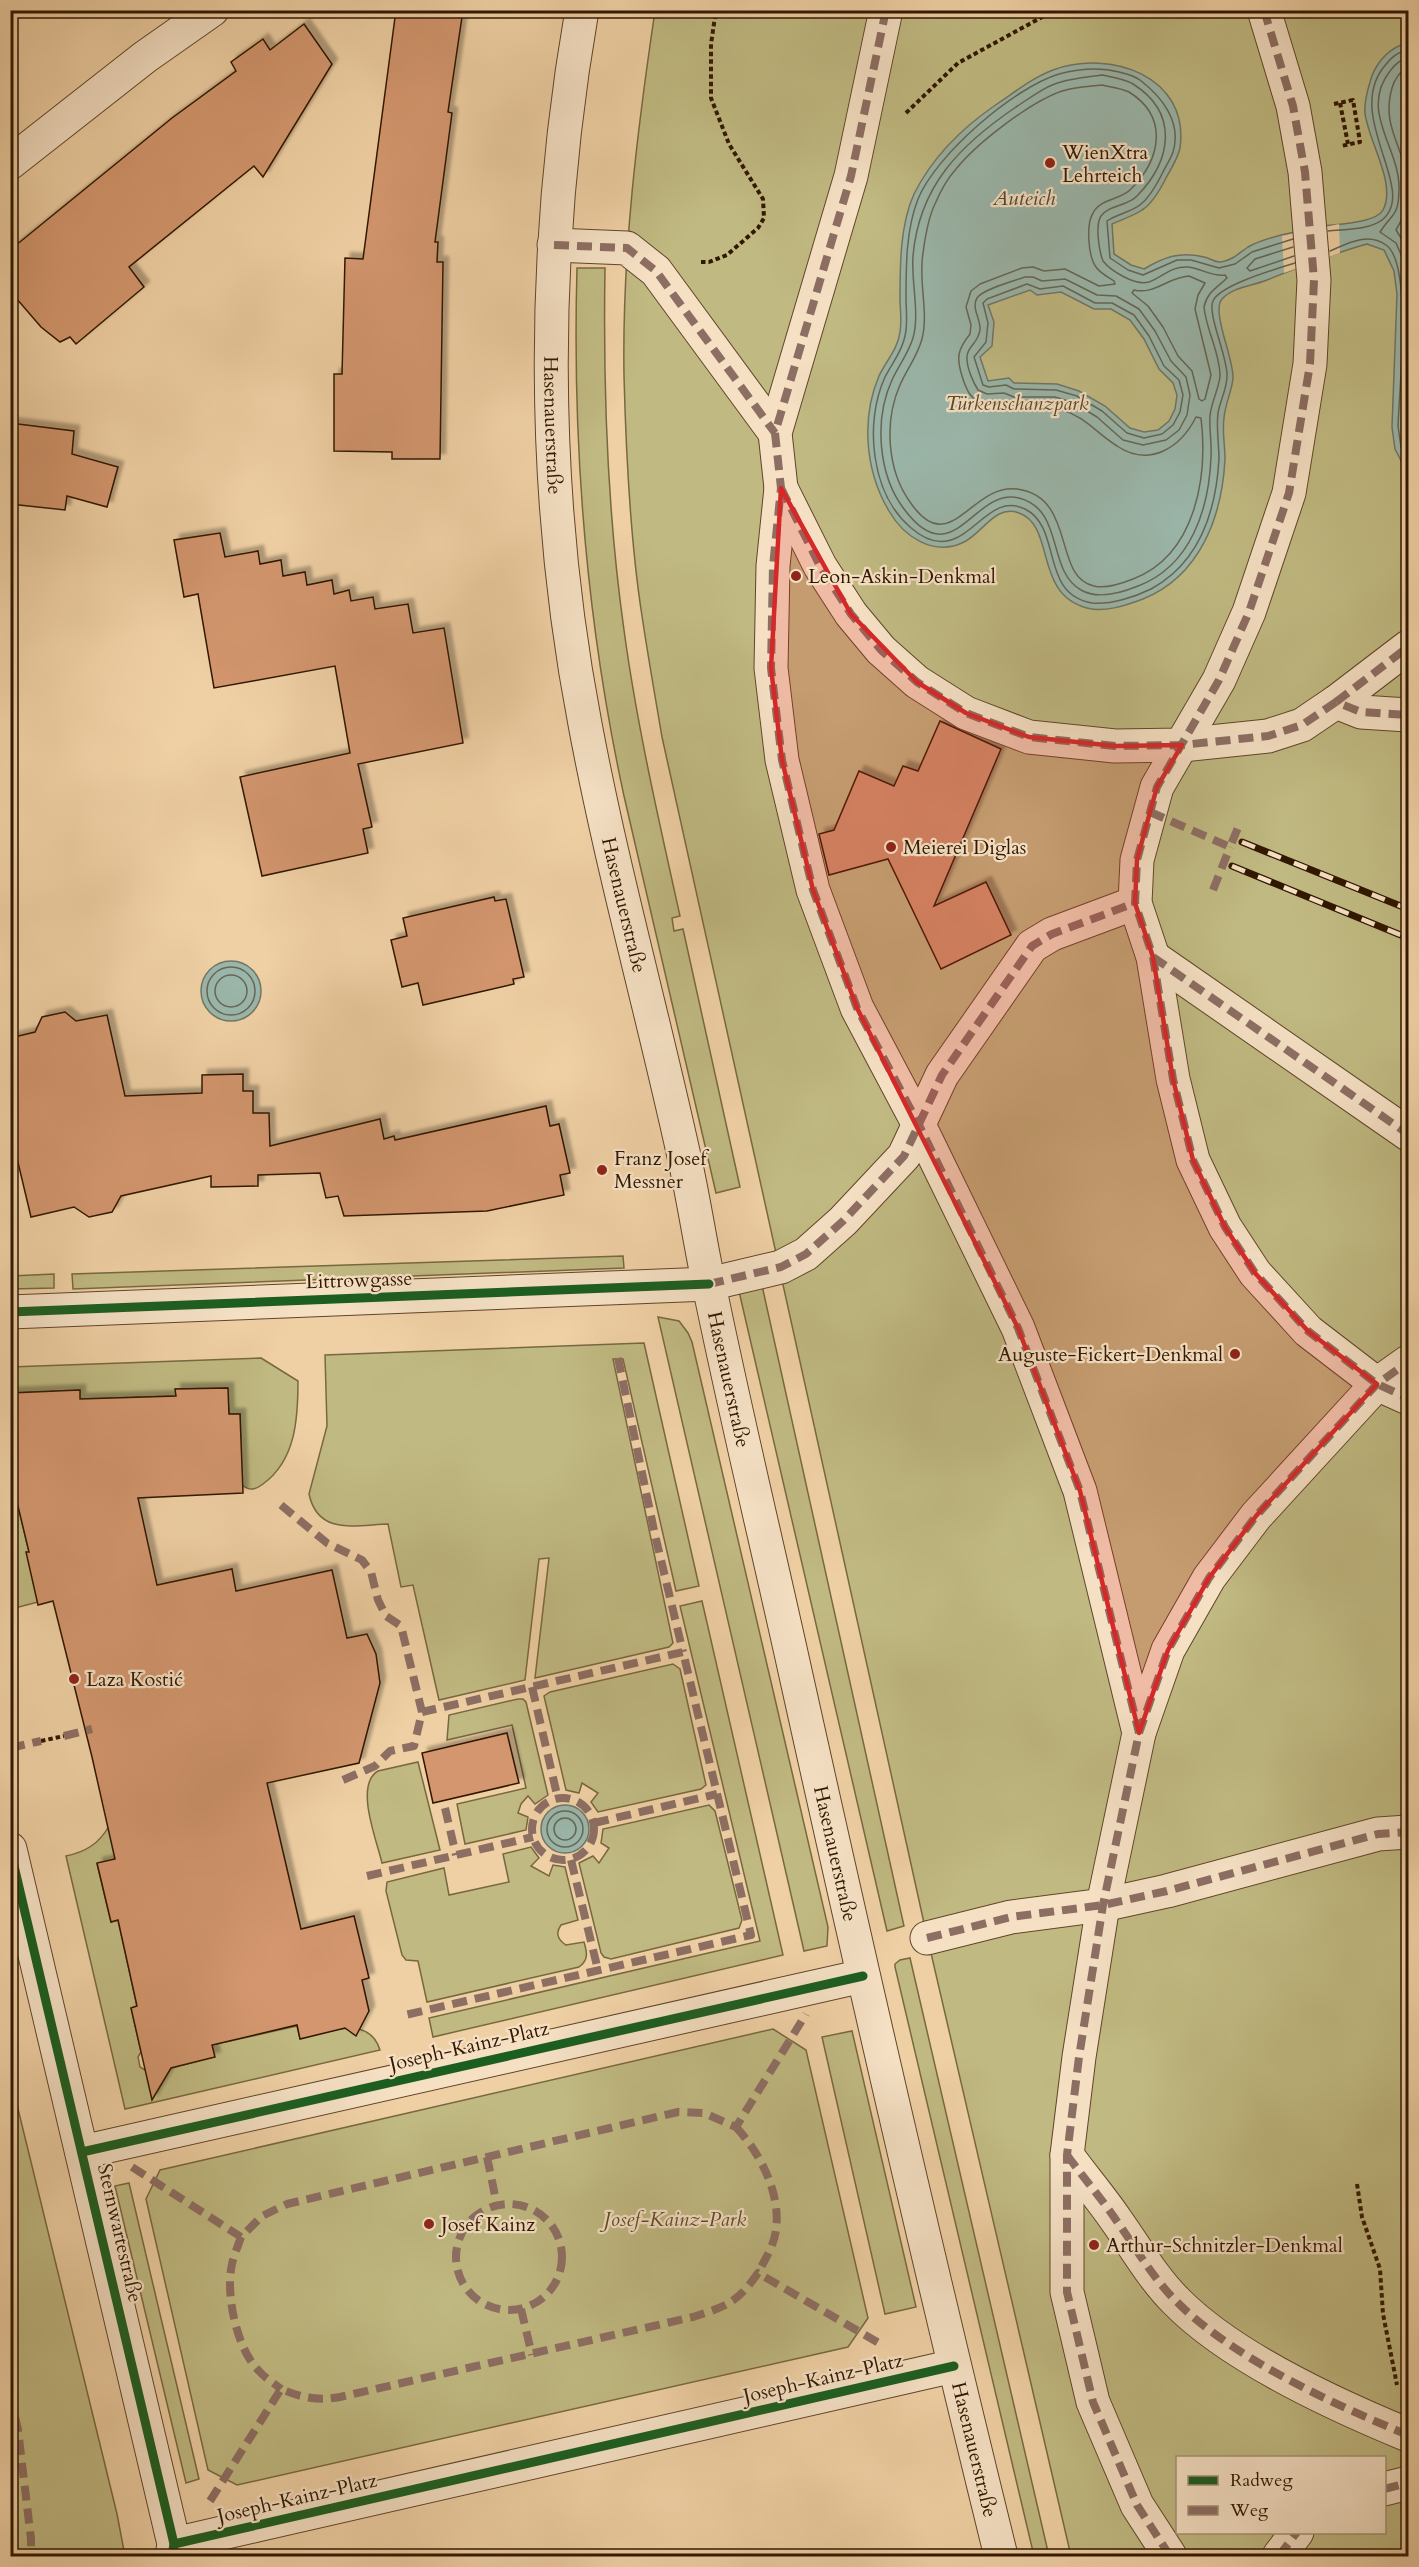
<svg xmlns="http://www.w3.org/2000/svg" width="1419" height="2567" viewBox="0 0 1419 2567" font-family="Cardo,serif">
<style>
.green{fill:#c0b981;stroke:#786840;stroke-width:1.5;fill-rule:evenodd}
.water{fill:#9ab6aa;stroke:#707666;stroke-width:1.5;fill-rule:evenodd}
.pier{fill:#efd0a4}
.lines{fill:none;stroke-linecap:round;stroke-linejoin:round}
.shore{stroke:#665;stroke-width:1.5}
.building{fill:#d3966e;stroke:#311700;stroke-width:1.5;filter:url(#shadow)}
.minor-casing{stroke:#604529;stroke-width:35}
.path{stroke:#311700;stroke-width:4;stroke-dasharray:4.5 3;stroke-linecap:butt}
.minor{stroke:#f5e0c4;stroke-width:33}
.rail-casing{stroke:#311700;stroke-width:7}
.rail{stroke:#f5e0c4;stroke-width:4.5;stroke-dasharray:14;stroke-linecap:butt}
.quiet{stroke:#8d6e63;stroke-width:8;stroke-dasharray:15 8;stroke-linecap:butt}
.cycleway-casing{stroke:#f5e0c4;stroke-width:13}
.cycleway{stroke:#1b5e20;stroke-width:9}
.marked{fill:#d62828;fill-opacity:0.2;stroke:#d62828;stroke-width:4.5;stroke-linejoin:round}
.poi-dot{fill:#8f2418;stroke:#f5e0c4;stroke-width:2}
.labels{text-anchor:middle;dominant-baseline:central;stroke-width:4.5;stroke-linejoin:round;paint-order:stroke}
.poi-label{font-size:20px;fill:#311700;stroke:#f5e0c4;text-anchor:start}
.park-label{font-size:20px;font-style:italic;fill:#5c4827;stroke:#f5e0c4}
.street-label{font-size:20px;fill:#311700;stroke:#f5e0c4}
.water-label{font-size:21px;font-style:italic;fill:#504733;stroke:#f5e0c4}
</style>
<defs>
<filter id="shadow"><feDropShadow dx="5.5" dy="-5.5" stdDeviation="1.5" flood-color="#0004"/></filter>
</defs>
<rect width="100%" height="100%" fill="#efd0a4"/>
<filter id="stains"><feTurbulence type="fractalNoise" baseFrequency=".00333" numOctaves="4"/><feColorMatrix values="0 0 0 0 .2 0 0 0 0 .09 0 0 0 0 .02 0 0 0 .5 -.17"/></filter>
<radialGradient id="worn" r=".72"><stop offset=".6" stop-color="#630" stop-opacity="0"/><stop offset="1" stop-color="#630" stop-opacity=".3"/></radialGradient>
<g class="green">
<path d="M655,11H1408V2556H1071L924,1923L662,737C655,696 648,656 642,616C630,539 626,454 624,376C622,253 637,132 655,11ZM1178,2458H1384V2532H1178Z"/>
<path d="M577,268H605C603,389 607,510 624,630C637,726 659,821 680,916L672,918L674,931L683,929L740,1187L716,1193L624,796C586,621 572,447 577,268Z"/>
<polygon points="623,1256 624,1268 73,1289 72,1274"/>
<polygon points="54,1274 54,1288 11,1289 11,1276"/>
<polygon points="761,1281 904,1926 887,1931 738,1287"/>
<polygon points="658,1317 679,1321 688,1333 692,1342 828,1927 827,1946 804,1951"/>
<path d="M644,1343L699,1586L676,1591L623,1359H613L673,1643L669,1647L535,1678L549,1558L539,1559L525,1680L439,1700L413,1585L401,1587L388,1524C356,1525 318,1536 309,1494L327,1426L325,1355Z"/>
<path d="M261,1358L298,1381C298,1418 296,1460 263,1484C255,1490 250,1491 242,1485L240,1414H229L227,1388L176,1389V1396L80,1399V1390L11,1393L10,1367Z"/>
<polygon points="10,1473 29,1552 27,1552 38,1602 11,1609"/>
<polygon points="702,1601 783,1955 433,2037 429,2018 760,1941 680,1606"/>
<polygon points="673,1664 680,1669 706,1785 701,1789 598,1812 591,1802 598,1793 582,1783 579,1793 566,1790 544,1696 550,1692"/>
<polygon points="518,1699 523,1699 526,1702 548,1795 535,1804 528,1796 521,1804 518,1813 528,1817 526,1830 465,1844 457,1804 526,1788 512,1725 447,1740 449,1715"/>
<path d="M418,1762L440,1850L382,1863C377,1841 354,1785 378,1771Z"/>
<polygon points="709,1805 715,1811 742,1920 739,1928 611,1959 604,1957 601,1953 579,1863 593,1856 599,1863 609,1848 601,1843 603,1829"/>
<path d="M109,1826L134,1855L97,1864L111,1922L118,1920L137,2006L131,2008L141,2052L138,2057L140,2067L156,2077L171,2068L214,2057L212,2045L297,2026L300,2038C327,2032 369,2014 380,2050L125,2109L66,1856C85,1852 99,1844 109,1826Z"/>
<path d="M531,1847L539,1858L531,1866L549,1876L553,1865L565,1867L578,1920L561,1925C555,1933 558,1940 566,1945L584,1942C587,1952 589,1960 579,1967L427,2002L418,1961L406,1960L402,1955L386,1891L387,1882L444,1868L449,1895L509,1882L503,1854Z"/>
<polygon points="910,1958 1049,2556 1034,2556 895,1967 895,1964 900,1960"/>
<polygon points="773,2029 806,2050 868,2318 848,2347 237,2485 208,2470 146,2199 160,2170"/>
<polygon points="852,2031 916,2307 885,2314 822,2037"/>
<polygon points="10,2076 117,2514 125,2556 11,2556"/>
<polygon points="129,2183 199,2479 186,2483 115,2186"/>
</g>
<g class="water">
<path d="M1401,45H1408V474L1395,449L1392,427L1397,294L1394,271L1384,250L1367,244C1334,253 1299,267 1267,280C1252,286 1233,287 1222,299C1211,311 1234,359 1233,378C1232,391 1225,404 1224,418C1222,431 1225,445 1225,459C1222,517 1200,576 1143,599C1127,605 1104,613 1087,608C1033,594 1056,526 1019,513C995,504 983,533 964,542C934,557 904,537 889,511C865,471 861,418 879,376C886,361 898,349 900,332C902,321 900,309 900,299C900,265 900,225 914,194C933,156 963,127 997,104C1015,92 1032,78 1053,70C1110,49 1190,76 1180,148C1178,158 1171,169 1166,178C1161,188 1152,204 1142,210C1133,216 1121,220 1112,224L1114,254L1131,265L1144,269C1164,257 1180,251 1204,257C1210,258 1215,263 1221,262C1233,260 1239,253 1248,247C1266,237 1298,231 1318,227C1333,224 1375,224 1383,210C1397,184 1368,141 1365,113C1364,103 1367,92 1370,82C1374,66 1386,51 1401,45ZM1030,290L1037,295L1061,292L1094,309H1111L1130,320L1144,339L1159,369L1173,383L1177,395L1175,409L1169,421L1158,430L1144,432L1130,428L1105,406L1079,391L1057,384L1014,383L1009,378L988,381L980,357L992,346L994,322L988,305Z"/>
<circle cx="231" cy="991" r="30"/>
<circle cx="565" cy="1829" r="24"/>
</g>
<polygon class="pier" points="1339,224 1340,253 1284,273 1282,236"/>
<g class="lines">
<g class="shore">
<path d="M1408,58C1400,59 1395,65 1390,71C1359,111 1399,147 1399,187C1399,217 1393,212 1380,232L1396,243L1406,266L1408,279"/>
<path d="M1408,67C1401,70 1394,80 1392,88C1381,126 1403,145 1408,182C1410,200 1405,215 1396,230L1408,249"/>
<path d="M1102,75C1112,77 1125,79 1133,84C1179,113 1172,160 1137,196C1128,206 1109,205 1101,216C1095,225 1099,251 1103,261C1111,271 1135,286 1149,282C1163,277 1171,266 1188,267C1201,268 1211,277 1225,275L1227,278C1217,288 1207,292 1204,307C1206,330 1220,352 1220,376C1219,389 1211,402 1210,416C1209,429 1212,443 1211,457C1209,509 1191,566 1138,586C1121,593 1098,600 1081,590C1046,570 1065,510 1019,498C973,487 954,576 904,509C878,475 874,419 892,380C899,365 908,354 913,338C920,313 911,282 913,256C919,186 960,145 1016,107C1030,98 1045,86 1061,82C1074,78 1089,77 1102,75Z"/>
<path d="M1102,85C1110,87 1121,88 1129,92C1169,117 1161,159 1131,189C1121,200 1101,198 1093,213C1086,224 1088,256 1096,267C1100,273 1108,277 1114,281L1115,284L1099,286L1065,269L1044,271L1033,267L1022,268L980,284L971,291L966,307L971,325L970,334C958,349 956,357 962,376C966,389 971,403 988,404C992,404 997,402 1002,402C1006,403 1010,406 1015,406C1030,407 1046,404 1060,409C1086,417 1096,433 1117,446C1150,468 1181,447 1196,417L1201,418C1208,476 1196,555 1133,579C1123,583 1105,589 1094,586C1052,577 1077,497 1017,489C971,483 950,561 910,502C887,470 884,421 900,385C907,369 917,357 922,339C929,312 918,281 923,253C925,238 928,218 935,204C940,192 948,178 956,169C977,143 1030,102 1062,91C1074,87 1089,86 1102,85Z"/>
<path d="M1328,231C1343,229 1369,230 1382,220C1419,191 1345,118 1383,68C1390,59 1397,51 1408,51"/>
<path d="M1293,239L1252,252L1235,264L1219,268L1191,260H1177L1143,275L1128,270L1110,258L1107,221C1117,214 1132,212 1141,204C1150,197 1158,182 1163,172C1166,166 1171,158 1173,152C1182,122 1162,97 1140,80C1133,75 1127,74 1119,72C1100,67 1078,69 1059,74C1013,88 936,155 918,199C906,230 906,265 906,298C906,310 908,324 905,336C902,352 892,363 885,377C864,423 871,493 910,527C964,575 982,487 1025,509C1063,528 1039,594 1092,603C1110,605 1135,597 1151,589C1199,563 1216,511 1219,459C1219,444 1216,428 1218,413C1220,401 1227,389 1227,376C1228,358 1207,314 1213,301C1220,285 1276,269 1295,263"/>
<polyline points="1293,247 1255,259 1247,268 1250,271 1294,256"/>
<path d="M1330,251C1348,243 1368,232 1386,245C1413,263 1399,393 1398,426L1401,447L1408,463"/>
<path d="M1189,276L1205,283L1198,295L1195,309L1211,375L1205,399L1202,401L1199,399L1192,371L1178,356L1163,327L1148,306L1132,293L1134,290C1155,295 1168,277 1189,276Z"/>
<path d="M1025,277H1033L1042,281L1065,279L1097,295L1116,296L1139,309L1155,331L1171,361L1186,377L1190,395L1187,415L1179,430L1166,440L1143,445L1123,440L1097,417L1074,403L1055,397H1014L1004,393L987,394L978,390C973,382 967,368 967,359C966,347 978,344 980,330C981,319 971,308 977,298C983,289 1014,281 1025,277Z"/>
<polygon points="1027,284 1040,289 1063,286 1095,303 1112,303 1134,315 1149,336 1164,366 1179,380 1183,395 1180,412 1173,425 1162,434 1144,438 1127,433 1102,411 1077,396 1056,390 1014,389 1006,385 989,387 983,385 974,357 986,342 988,323 983,303 987,299"/>
<polyline points="1408,349 1406,426 1408,444"/>
<circle cx="231" cy="991" r="24"/>
<circle cx="231" cy="991" r="16"/>
<circle cx="565" cy="1829" r="18"/>
<circle cx="565" cy="1829" r="11"/>
</g>
</g>
<g class="building">
<polygon points="396,10 463,10 448,112 452,113 435,242 438,242 437,262 443,262 440,459 392,459 392,452 334,451 334,374 342,374 345,258 363,259"/>
<polygon points="304,24 332,64 263,177 254,166 129,267 144,287 76,344 70,337 60,342 41,327 10,291 10,250 172,118 236,71 231,62 263,39 270,50"/>
<polygon points="10,423 74,431 72,454 118,467 107,507 67,496 65,510 10,504"/>
<polygon points="220,533 225,557 258,551 260,564 281,560 283,576 305,572 307,585 332,580 334,594 349,590 351,601 373,597 375,609 408,604 413,633 444,628 463,743 358,764 372,827 363,829 368,853 262,876 240,777 350,753 335,666 214,688 198,594 184,597 174,540"/>
<polygon points="940,721 1001,749 934,906 986,882 1011,935 941,969 888,859 829,875 819,834 834,830 859,771 894,786 903,766 918,771"/>
<polygon points="494,897 495,901 506,899 524,977 513,979 514,984 423,1005 418,983 402,987 391,940 407,936 403,918"/>
<polygon points="65,1012 76,1021 107,1015 125,1096 202,1093 202,1075 243,1074 243,1091 253,1091 253,1113 269,1113 270,1146 380,1119 384,1139 394,1136 395,1140 546,1106 550,1126 559,1124 570,1173 560,1175 564,1195 487,1211 344,1216 338,1196 326,1198 320,1173 258,1175 258,1186 211,1187 211,1176 121,1196 112,1212 89,1217 74,1207 31,1217 10,1129 10,1038 35,1032 42,1017"/>
<polygon points="228,1388 229,1414 240,1414 243,1493 138,1498 157,1585 232,1569 236,1591 332,1570 347,1638 367,1634 376,1654 380,1683 359,1763 267,1783 301,1929 354,1916 369,1978 362,1980 369,2011 356,2036 345,2028 300,2039 297,2025 212,2045 215,2057 171,2068 152,2100 131,2008 137,2006 118,1920 111,1922 97,1863 115,1859 92,1757 53,1601 38,1605 26,1552 29,1552 10,1473 10,1393 80,1390 80,1399 176,1396 175,1389"/>
<polygon points="507,1733 519,1783 433,1803 422,1753"/>
</g>
<g class="lines">
<g class="minor-casing">
<g id="minor">
<path id="s1" d="M582,10C541,245 540,490 585,724C613,874 655,1021 687,1170C695,1208 701,1247 709,1285C736,1417 768,1548 797,1680C862,1973 929,2265 1001,2556"/>
<polyline points="886,10 851,176 775,433 781,488 773,566 771,668 782,760 813,890 857,1008 919,1125 1018,1328 1080,1491 1139,1733"/>
<polyline points="1264,10 1293,106 1305,172 1314,280 1310,364 1289,493 1249,612 1219,680 1157,787 1137,860 1135,903 1153,957 1173,1079 1193,1160 1225,1227 1255,1273 1308,1331 1377,1384 1408,1398"/>
<polyline points="10,163 145,57 212,10"/>
<polyline points="554,245 627,248 656,271 775,433"/>
<polyline points="781,488 820,566 851,614 881,650 917,682 966,713 1029,737 1115,746 1182,745 1268,736 1302,725 1336,702 1361,712 1408,715"/>
<polyline points="1336,702 1408,647"/>
<polyline points="1153,957 1408,1134"/>
<polyline points="10,1312 709,1284 781,1267 806,1254 843,1221 904,1156 942,1075 1032,946 1052,934 1135,903"/>
<polyline points="10,1849 174,2544 172,2556"/>
<polyline points="927,1938 1011,1917 1103,1905 1167,1891 1378,1834 1408,1832"/>
<polyline points="82,2152 863,1976"/>
<path d="M1067,2155C1083,2177 1101,2198 1116,2220C1136,2248 1152,2277 1176,2301C1232,2358 1335,2405 1408,2435"/>
<polyline points="1384,2489 1408,2483"/>
<polyline points="174,2544 954,2366"/>
<polyline points="1170,2556 1137,2505 1093,2402 1067,2292 1067,2155 1079,2057 1103,1905 1139,1733 1168,1650 1209,1578 1256,1516 1377,1384 1408,1362"/>
<polyline points="1279,2556 1297,2532"/>
</g>
</g>
<g class="path">
<polyline points="1340,103 1348,144"/>
<polyline points="1334,104 1353,100 1360,142 1341,146"/>
<polyline points="906,113 958,63 1055,10"/>
<polyline points="701,262 709,262 727,255 758,228 764,218 763,199 729,144 711,98 711,44 716,10"/>
<polyline points="41,1741 64,1736"/>
<polyline points="1357,2184 1362,2217 1380,2269 1383,2314 1397,2385"/>
</g>
<use href="#minor" class="minor"/>
<g class="rail-casing">
<g id="rail">
<polyline points="1242,842 1408,909"/>
<polyline points="1232,866 1408,938"/>
</g>
</g>
<use href="#rail" class="rail"/>
<g class="quiet">
<polyline points="886,10 851,176 775,433 781,488 773,566 771,668 782,760 813,890 857,1008 919,1125 1018,1328 1080,1491 1139,1733"/>
<polyline points="1264,10 1293,106 1305,172 1314,280 1310,364 1289,493 1249,612 1219,680 1157,787 1137,860 1135,903 1153,957 1173,1079 1193,1160 1225,1227 1255,1273 1308,1331 1377,1384 1408,1398"/>
<polyline points="554,245 627,248 656,271 775,433"/>
<polyline points="781,488 820,566 851,614 881,650 917,682 966,713 1029,737 1115,746 1182,745 1268,736 1302,725 1336,702 1361,712 1408,715"/>
<polyline points="1336,702 1408,647"/>
<polyline points="1150,812 1230,847 1240,823"/>
<polyline points="1213,890 1230,847"/>
<polyline points="1153,957 1408,1134"/>
<polyline points="709,1284 781,1267 806,1254 843,1221 904,1156 942,1075 1032,946 1052,934 1135,903"/>
<polyline points="618,1358 655,1535 683,1652"/>
<polyline points="281,1505 327,1543 362,1560 371,1572 378,1600 386,1616 401,1626 422,1712"/>
<polyline points="532,1687 558,1799"/>
<polyline points="64,1736 92,1729"/>
<polyline points="10,1748 41,1741"/>
<polyline points="343,1780 375,1766 390,1751 414,1746 422,1712 683,1652 751,1935 401,2016"/>
<circle cx="563" cy="1829" r="31"/>
<polyline points="445,1808 456,1855"/>
<polyline points="594,1823 717,1794"/>
<polyline points="571,1860 598,1970"/>
<polyline points="367,1876 533,1837"/>
<polyline points="927,1938 1011,1917 1103,1905 1167,1891 1378,1834 1408,1832"/>
<path d="M736,2127C760,2153 781,2193 776,2230C774,2246 765,2259 758,2273"/>
<path d="M1067,2155C1083,2177 1101,2198 1116,2220C1136,2248 1152,2277 1176,2301C1232,2358 1335,2405 1408,2435"/>
<polyline points="487,2157 497,2205"/>
<polyline points="132,2167 241,2237 262,2216 287,2204 678,2112 704,2113 736,2127 806,2014"/>
<circle cx="509" cy="2257" r="53"/>
<path d="M241,2237C238,2246 234,2255 232,2264C225,2294 237,2350 259,2371C265,2378 274,2383 281,2389"/>
<polyline points="521,2309 532,2355"/>
<polyline points="10,2395 18,2430 31,2539 31,2556"/>
<polyline points="1384,2489 1408,2483"/>
<path d="M210,2501L281,2389C302,2398 318,2401 340,2397L693,2317C727,2306 737,2303 758,2273L884,2346"/>
<polyline points="1170,2556 1137,2505 1093,2402 1067,2292 1067,2155 1079,2057 1103,1905 1139,1733 1168,1650 1209,1578 1256,1516 1377,1384 1408,1362"/>
<polyline points="1279,2556 1297,2532"/>
</g>
<g class="cycleway-casing">
<g id="cycleway">
<polyline points="10,1312 709,1284"/>
<polyline points="10,1849 174,2544 172,2556"/>
<polyline points="82,2152 863,1976"/>
<polyline points="174,2544 954,2366"/>
</g>
</g>
<use href="#cycleway" class="cycleway"/>
</g>
<path class="marked" d="M781,488L851,614L917,682L966,713L1029,737L1115,746L1182,745L1157,787L1150,812L1137,860L1135,903L1153,957L1173,1079L1193,1160L1225,1227L1255,1273L1308,1331L1377,1384L1256,1516L1209,1578L1168,1650L1139,1733L1080,1491L1018,1328L857,1008L813,890L782,760L771,668Z"/>
<g class="poi-dot">
<circle cx="1050" cy="163" r="6"/>
<circle cx="796" cy="576" r="6"/>
<circle cx="891" cy="847" r="6"/>
<circle cx="602" cy="1170" r="6"/>
<circle cx="1235" cy="1354" r="6"/>
<circle cx="74" cy="1679" r="6"/>
<circle cx="429" cy="2224" r="6"/>
<circle cx="1094" cy="2245" r="6"/>
</g>
<g class="labels">
<g class="poi-label">
<text x="1062" y="152">WienXtra<tspan x="1062" dy="23">Lehrteich</tspan></text>
<text x="808" y="576">Leon-Askin-Denkmal</text>
<text x="903" y="847">Meierei Diglas</text>
<text x="614" y="1158">Franz Josef<tspan x="614" dy="23">Messner</tspan></text>
<text x="1223" y="1354" text-anchor="end">Auguste-Fickert-Denkmal</text>
<text x="86" y="1679">Laza Kostić</text>
<text x="441" y="2224">Josef Kainz</text>
<text x="1106" y="2245">Arthur-Schnitzler-Denkmal</text>
</g>
<g class="park-label">
<text x="1017" y="403">Türkenschanzpark</text>
<text x="675" y="2219">Josef-Kainz-Park</text>
</g>
<g class="street-label">
<text stroke="none"><textPath href="#s1" startOffset="417">Hasenauerstraße</textPath></text>
<text stroke="none"><textPath href="#s1" startOffset="903">Hasenauerstraße</textPath></text>
<text transform="translate(359 1280) rotate(-2)">Littrowgasse</text>
<text stroke="none"><textPath href="#s1" startOffset="1389">Hasenauerstraße</textPath></text>
<text stroke="none"><textPath href="#s1" startOffset="1875">Hasenauerstraße</textPath></text>
<text transform="translate(469 2046) rotate(-13)">Joseph-Kainz-Platz</text>
<text transform="translate(120 2233) rotate(77)">Sternwartestraße</text>
<text transform="translate(823 2378) rotate(-13)">Joseph-Kainz-Platz</text>
<text stroke="none"><textPath href="#s1" startOffset="2487">Hasenauerstraße</textPath></text>
<text transform="translate(297 2498) rotate(-13)">Joseph-Kainz-Platz</text>
</g>
<g class="water-label">
<text x="1024" y="198">Auteich</text>
</g>
</g>
<rect width="1419" height="2567" fill="none" stroke="#efd0a4" stroke-width="36"/>
<rect x="12" y="12" width="1395" height="2543" fill="none" stroke="#311700" stroke-width="3"/>
<rect x="18" y="18" width="1383" height="2531" fill="none" stroke="#311700" stroke-width="1.5"/>
<rect x="1176" y="2456" width="210" height="78" fill="#f5e0c4" stroke="#a79076" stroke-width="1.5"/>
<rect x="1188" y="2476" width="30" height="9" fill="#1b5e20" stroke="#a79076" stroke-width="1.5"/>
<text x="1230" y="2486" font-size="18" fill="#311700">Radweg</text>
<rect x="1188" y="2506" width="30" height="9" fill="#8d6e63" stroke="#a79076" stroke-width="1.5"/>
<text x="1230" y="2516" font-size="18" fill="#311700">Weg</text>
<rect width="100%" height="100%" filter="url(#stains)"/>
<rect width="100%" height="100%" fill="url(#worn)"/>
</svg>
